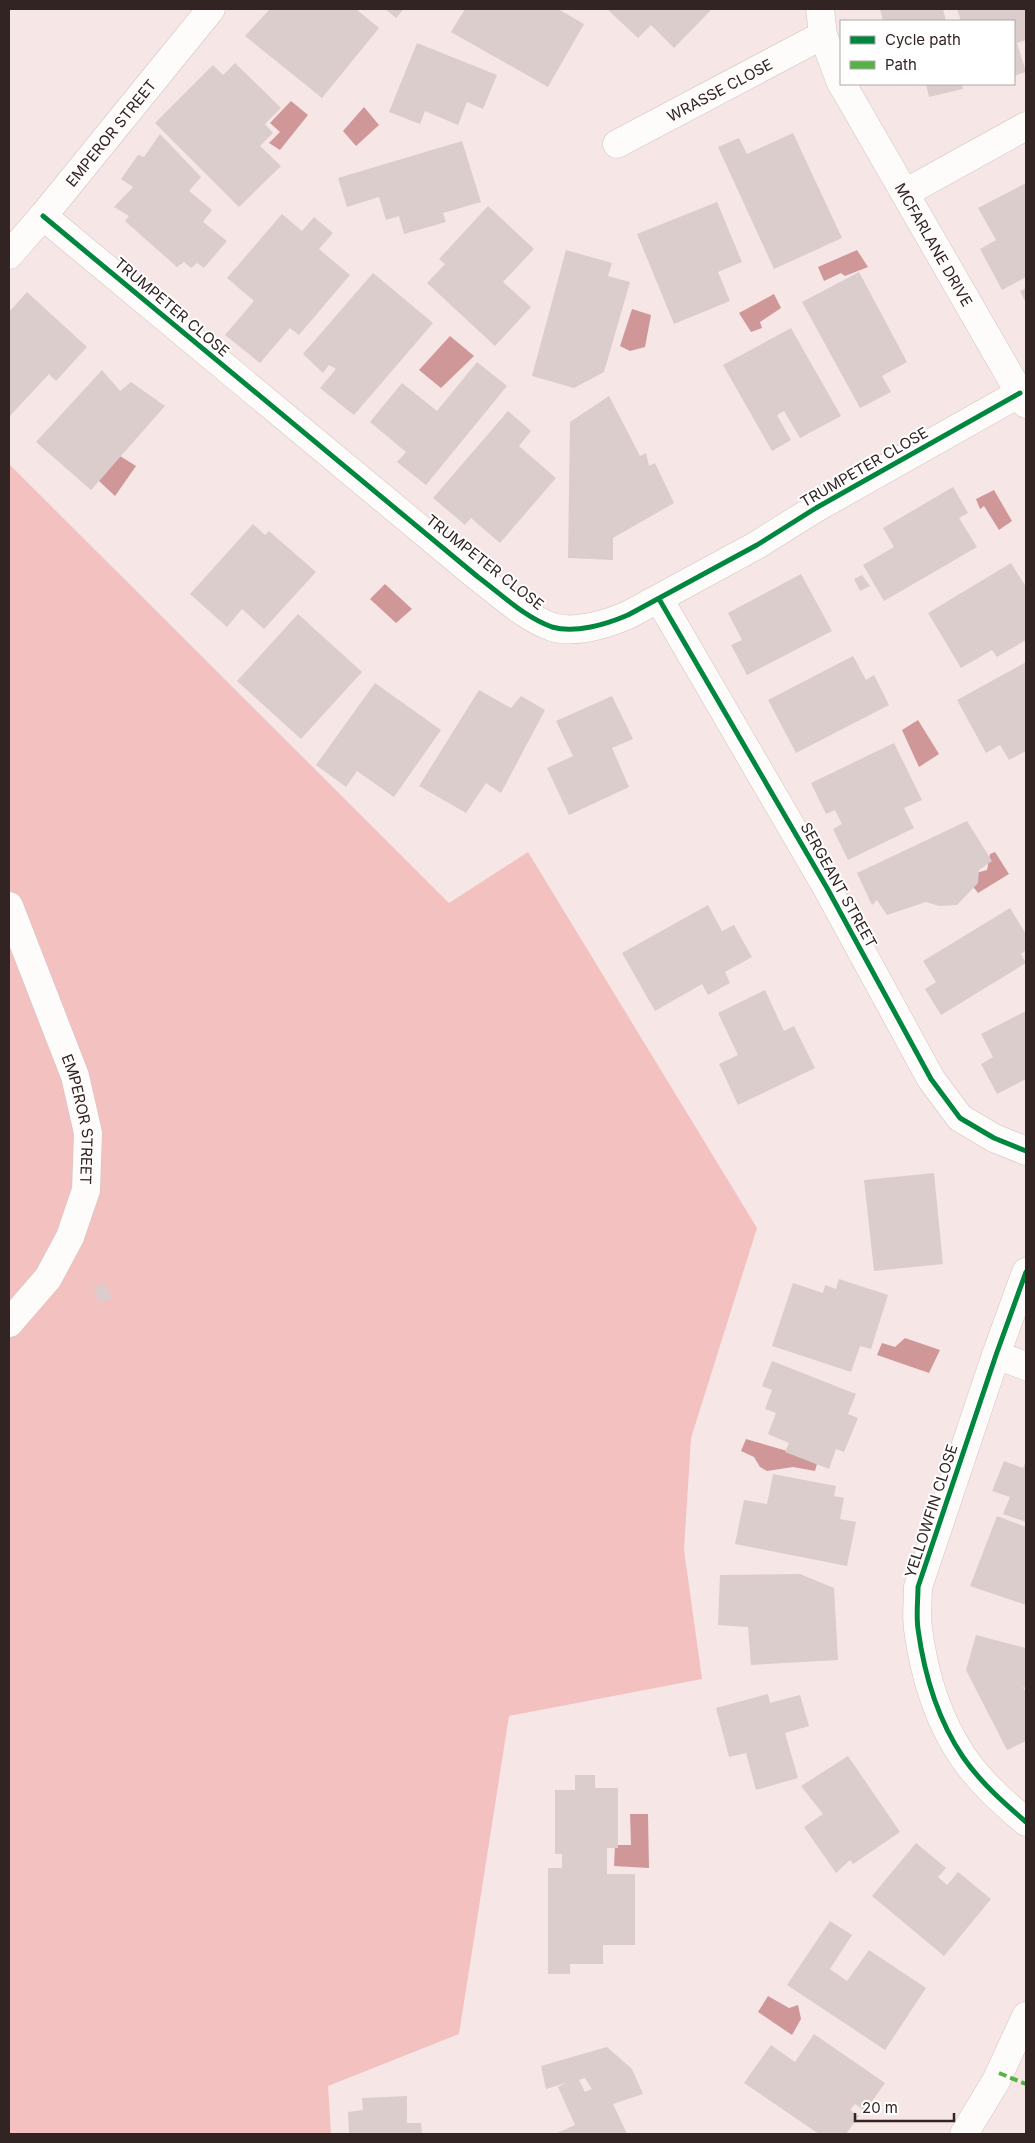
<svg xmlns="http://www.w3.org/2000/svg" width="1035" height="2143" viewBox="0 0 1035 2143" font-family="Inter,sans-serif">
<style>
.green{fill:#f2c1c0}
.water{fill:#d09798}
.building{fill:#dbcdcc;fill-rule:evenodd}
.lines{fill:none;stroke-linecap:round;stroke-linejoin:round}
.minor-casing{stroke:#d2c3c3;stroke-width:29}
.minor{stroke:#fefbfb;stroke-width:28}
.quiet{stroke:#56b245;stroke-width:4;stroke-dasharray:8 4;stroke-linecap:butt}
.cycleway-casing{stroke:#fff;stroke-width:8}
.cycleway{stroke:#00873e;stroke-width:5}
.labels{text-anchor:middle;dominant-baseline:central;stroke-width:4;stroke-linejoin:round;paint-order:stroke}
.street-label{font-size:15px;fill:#322423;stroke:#fff}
</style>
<rect width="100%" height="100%" fill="#f7e6e6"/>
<polygon class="green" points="9,464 449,903 528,852 757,1228 691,1438 684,1550 702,1679 509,1716 459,2034 328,2086 331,2134 9,2134"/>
<g class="water">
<polygon points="291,101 308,115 280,150 269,143 280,132 270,123"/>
<polygon points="364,107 379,125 356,146 343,131"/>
<polygon points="857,250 868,267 845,276 841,273 824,281 818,267"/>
<polygon points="774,294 781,308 760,322 762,328 751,332 739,313"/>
<polygon points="632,309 651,315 645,347 630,351 620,346"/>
<polygon points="450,336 474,356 441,388 419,370"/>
<polygon points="120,456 136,466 115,496 99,481"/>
<polygon points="994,490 1012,521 999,530 984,506 980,509 976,499"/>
<polygon points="385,584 412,609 396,623 370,599"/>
<polygon points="918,720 939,754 919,767 902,730"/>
<polygon points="995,852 1009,874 978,893 971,884 972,874 987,870 990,854"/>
<polygon points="905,1338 940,1350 929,1373 877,1355 882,1343 895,1347"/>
<polygon points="746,1439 818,1460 815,1471 793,1467 767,1471 760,1467 754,1457 741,1451"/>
<polygon points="630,1814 648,1814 649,1868 614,1866 615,1845 631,1845"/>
<polygon points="768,1996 789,2008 798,2005 801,2019 792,2035 758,2012"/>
</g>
<g class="building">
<polygon points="270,9 356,9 379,28 322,98 245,36"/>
<polygon points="385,9 404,9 396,18"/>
<polygon points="465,9 558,9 584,24 548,87 451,32"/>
<polygon points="607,9 712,9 674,48 651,25 638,38"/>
<polygon points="880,9 943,9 946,21 883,21"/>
<polygon points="957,9 1026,9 1026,40 1017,43 1026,72 1014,76 1014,21 961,21"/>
<polygon points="417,43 497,75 483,109 467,102 458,125 425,111 420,124 389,112"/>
<polygon points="235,63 281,108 265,124 273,133 260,146 281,166 239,207 155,123 213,65 223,75"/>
<polygon points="926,84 962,84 963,89 929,97"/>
<polygon points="793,133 842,238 774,269 718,147 739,138 747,154"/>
<polygon points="160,134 201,177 189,191 212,210 203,222 227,241 204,268 197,263 191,268 184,262 177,267 125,221 129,216 114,207 133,187 121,179 138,155 144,157"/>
<polygon points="462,141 481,202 443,213 446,222 404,234 399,216 386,220 379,197 347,207 338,178"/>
<polygon points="1026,183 1026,277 1002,290 980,249 996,240 978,208"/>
<polygon points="717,202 742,262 718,272 730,301 674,324 637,234"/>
<polygon points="488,206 534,249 503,282 531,307 495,346 427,283 445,264 439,259"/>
<polygon points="282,214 302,231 314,217 333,233 319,249 350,275 299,335 290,328 260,363 225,335 254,301 227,278"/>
<polygon points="566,250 612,263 608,276 630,282 604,372 574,388 532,376"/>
<polygon points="859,272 907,362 882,376 891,392 860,408 802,302"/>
<polygon points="373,273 433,323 354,415 320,388 336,369 329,365 323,373 303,354"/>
<polygon points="1026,288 1026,303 1020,291"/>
<polygon points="27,292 87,347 56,381 49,374 9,417 9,312"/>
<polygon points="791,328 841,416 800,438 784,411 777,415 791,440 772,451 723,365"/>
<polygon points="477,362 507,386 426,485 397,462 406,452 370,422 402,383 437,411"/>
<polygon points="102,370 120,391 131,382 165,406 91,490 36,442"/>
<polygon points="609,396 640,456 646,453 649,466 655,463 674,503 613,538 613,560 568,558 570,422"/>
<polygon points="508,411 531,431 519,446 556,478 500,543 471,518 465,525 433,498"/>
<polygon points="953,487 968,513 959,518 977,547 884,601 863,565 894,547 883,528"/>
<polygon points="253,524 265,535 269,531 316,572 264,629 242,609 227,627 190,594"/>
<polygon points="1011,563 1026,587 1026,640 997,657 992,650 961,668 928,613"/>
<polygon points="801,574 832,631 747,675 731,645 742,640 728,613"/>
<polygon points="862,575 870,586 860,591 854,579"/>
<polygon points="298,614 362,672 301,739 237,681"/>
<polygon points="853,656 866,680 874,675 889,705 796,753 768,700"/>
<polygon points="1026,662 1026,751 1009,760 1000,745 986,753 957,700"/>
<polygon points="375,683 441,730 394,797 357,771 346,787 316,765"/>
<polygon points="479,690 511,708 521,696 545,710 501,793 486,783 466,813 419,786"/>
<polygon points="612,696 633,739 612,748 629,787 569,815 547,768 573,756 556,721"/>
<polygon points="894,743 922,800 904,808 914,828 848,860 833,829 842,824 835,810 826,814 811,783"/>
<polygon points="967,821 992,861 979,870 978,883 957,905 939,906 926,902 887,915 877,900 872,905 857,873"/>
<polygon points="708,905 722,931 734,925 752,957 725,972 730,983 708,995 702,984 655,1011 622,953"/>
<polygon points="1010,908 1026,934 1026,950 1021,954 1026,963 941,1015 925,989 936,982 923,961"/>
<polygon points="765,990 784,1031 794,1026 815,1068 738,1105 719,1064 738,1055 718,1013"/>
<polygon points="1026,1011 1026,1079 997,1094 981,1064 993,1057 981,1034"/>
<polygon points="934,1173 943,1264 874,1271 864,1180"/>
<polygon points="839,1279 888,1295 871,1349 860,1346 851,1372 772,1346 793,1283 823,1293 825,1285 836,1289"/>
<polygon points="105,1283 112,1299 100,1303 93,1288"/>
<polygon points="772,1361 856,1394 848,1414 858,1418 844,1452 836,1449 829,1469 785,1452 789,1443 768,1434 776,1413 765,1409 772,1390 762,1386"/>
<polygon points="1004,1461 1023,1468 1026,1461 1026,1522 1003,1514 1010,1497 992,1491"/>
<polygon points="773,1474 836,1486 834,1496 844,1498 840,1519 856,1522 847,1566 735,1544 744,1500 767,1504"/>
<polygon points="997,1516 1026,1527 1026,1605 970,1586"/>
<polygon points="800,1574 834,1588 838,1660 751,1665 748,1627 718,1625 720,1575"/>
<polygon points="976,1635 1026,1648 1026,1688 1023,1687 1026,1692 1026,1741 1007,1750 966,1670"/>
<polygon points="768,1694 770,1703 800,1695 809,1726 785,1733 798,1778 756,1790 746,1753 729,1757 716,1708"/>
<polygon points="848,1756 900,1832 853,1864 850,1860 836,1873 804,1827 823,1814 801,1786"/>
<polygon points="575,1775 595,1775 595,1788 618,1788 618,1848 607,1848 607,1874 635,1874 635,1945 603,1945 603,1964 570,1964 570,1974 548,1974 548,1868 562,1868 562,1854 555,1854 555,1790 575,1790"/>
<polygon points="916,1843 946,1868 938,1877 947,1885 958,1872 991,1899 944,1956 872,1896"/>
<polygon points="830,1921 852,1935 830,1969 847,1981 869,1950 926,1988 885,2050 787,1985"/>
<polygon points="814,2034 885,2083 865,2111 855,2104 850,2110 859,2116 846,2134 819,2134 744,2083 771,2045 795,2062"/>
<path d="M607,2047L632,2069L643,2094L613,2104L627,2134H555L575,2125L558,2087L566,2083L546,2089L541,2066ZM585,2078L592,2089L585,2092L579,2080Z"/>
<polygon points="407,2096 407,2123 421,2123 422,2134 349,2134 348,2112 363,2110 362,2098"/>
</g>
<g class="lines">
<g class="minor-casing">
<g id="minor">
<polyline points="820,9 823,35 841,83"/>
<path id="s1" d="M842,84L1026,404"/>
<path id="s2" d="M617,144L823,35"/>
<polyline points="905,193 1026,126"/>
<path d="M43,216L478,577C501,594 524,617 552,627C575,634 607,624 628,615L757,545L816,508L1020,393"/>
<path id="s3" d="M9,255L43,216L211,9"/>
<polyline points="659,599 827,888 931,1079 960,1118 994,1138 1026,1151"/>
<path id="s4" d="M9,906L75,1076L88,1133L86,1190L70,1237L48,1278L9,1323"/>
<path d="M1026,1272L996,1355L918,1587C918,1600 916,1615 918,1629C924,1673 938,1720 963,1757C980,1782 1004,1803 1026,1822"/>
<polyline points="996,1355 1026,1366"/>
<polyline points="964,2134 996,2081 1026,2016"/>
</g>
</g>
<use href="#minor" class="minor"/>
<polyline class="quiet" points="999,2073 1026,2084"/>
<g class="cycleway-casing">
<g id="cycleway">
<path d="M43,216L478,577C501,594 524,617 552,627C575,634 607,624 628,615L757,545L816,508L1020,393"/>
<polyline points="659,599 827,888 931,1079 960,1118 994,1138 1026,1151"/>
<path d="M1026,1272L996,1355L918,1587C918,1600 916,1615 918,1629C924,1673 938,1720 963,1757C980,1782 1004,1803 1026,1822"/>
</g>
</g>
<use href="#cycleway" class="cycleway"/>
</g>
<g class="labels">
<g class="street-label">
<text stroke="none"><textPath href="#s2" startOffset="116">WRASSE CLOSE</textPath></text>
<text stroke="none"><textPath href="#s3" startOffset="159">EMPEROR STREET</textPath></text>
<text stroke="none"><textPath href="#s1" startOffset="185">MCFARLANE DRIVE</textPath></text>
<text transform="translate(172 307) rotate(40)">TRUMPETER CLOSE</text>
<text transform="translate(864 467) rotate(-30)">TRUMPETER CLOSE</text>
<text transform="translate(485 562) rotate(38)">TRUMPETER CLOSE</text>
<text transform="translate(839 885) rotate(61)">SERGEANT STREET</text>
<text stroke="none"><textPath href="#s4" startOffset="226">EMPEROR STREET</textPath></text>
<text transform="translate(931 1511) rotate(-72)">YELLOWFIN CLOSE</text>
</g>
</g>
<rect width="1035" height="2143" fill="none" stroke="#322423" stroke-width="20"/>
<rect x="840" y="20" width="175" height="65" fill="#ffffff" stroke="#ada7a7"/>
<rect x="850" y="36" width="25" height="8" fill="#00873e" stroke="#ada7a7"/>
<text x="885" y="45" font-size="15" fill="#322423">Cycle path</text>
<rect x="850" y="61" width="25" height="8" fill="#56b245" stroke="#ada7a7"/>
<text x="885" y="70" font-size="15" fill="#322423">Path</text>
<path d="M855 2113v8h99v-8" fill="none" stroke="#322423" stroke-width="2.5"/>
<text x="862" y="2113" font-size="15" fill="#322423" stroke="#ffffff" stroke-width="4" paint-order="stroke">20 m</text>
</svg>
